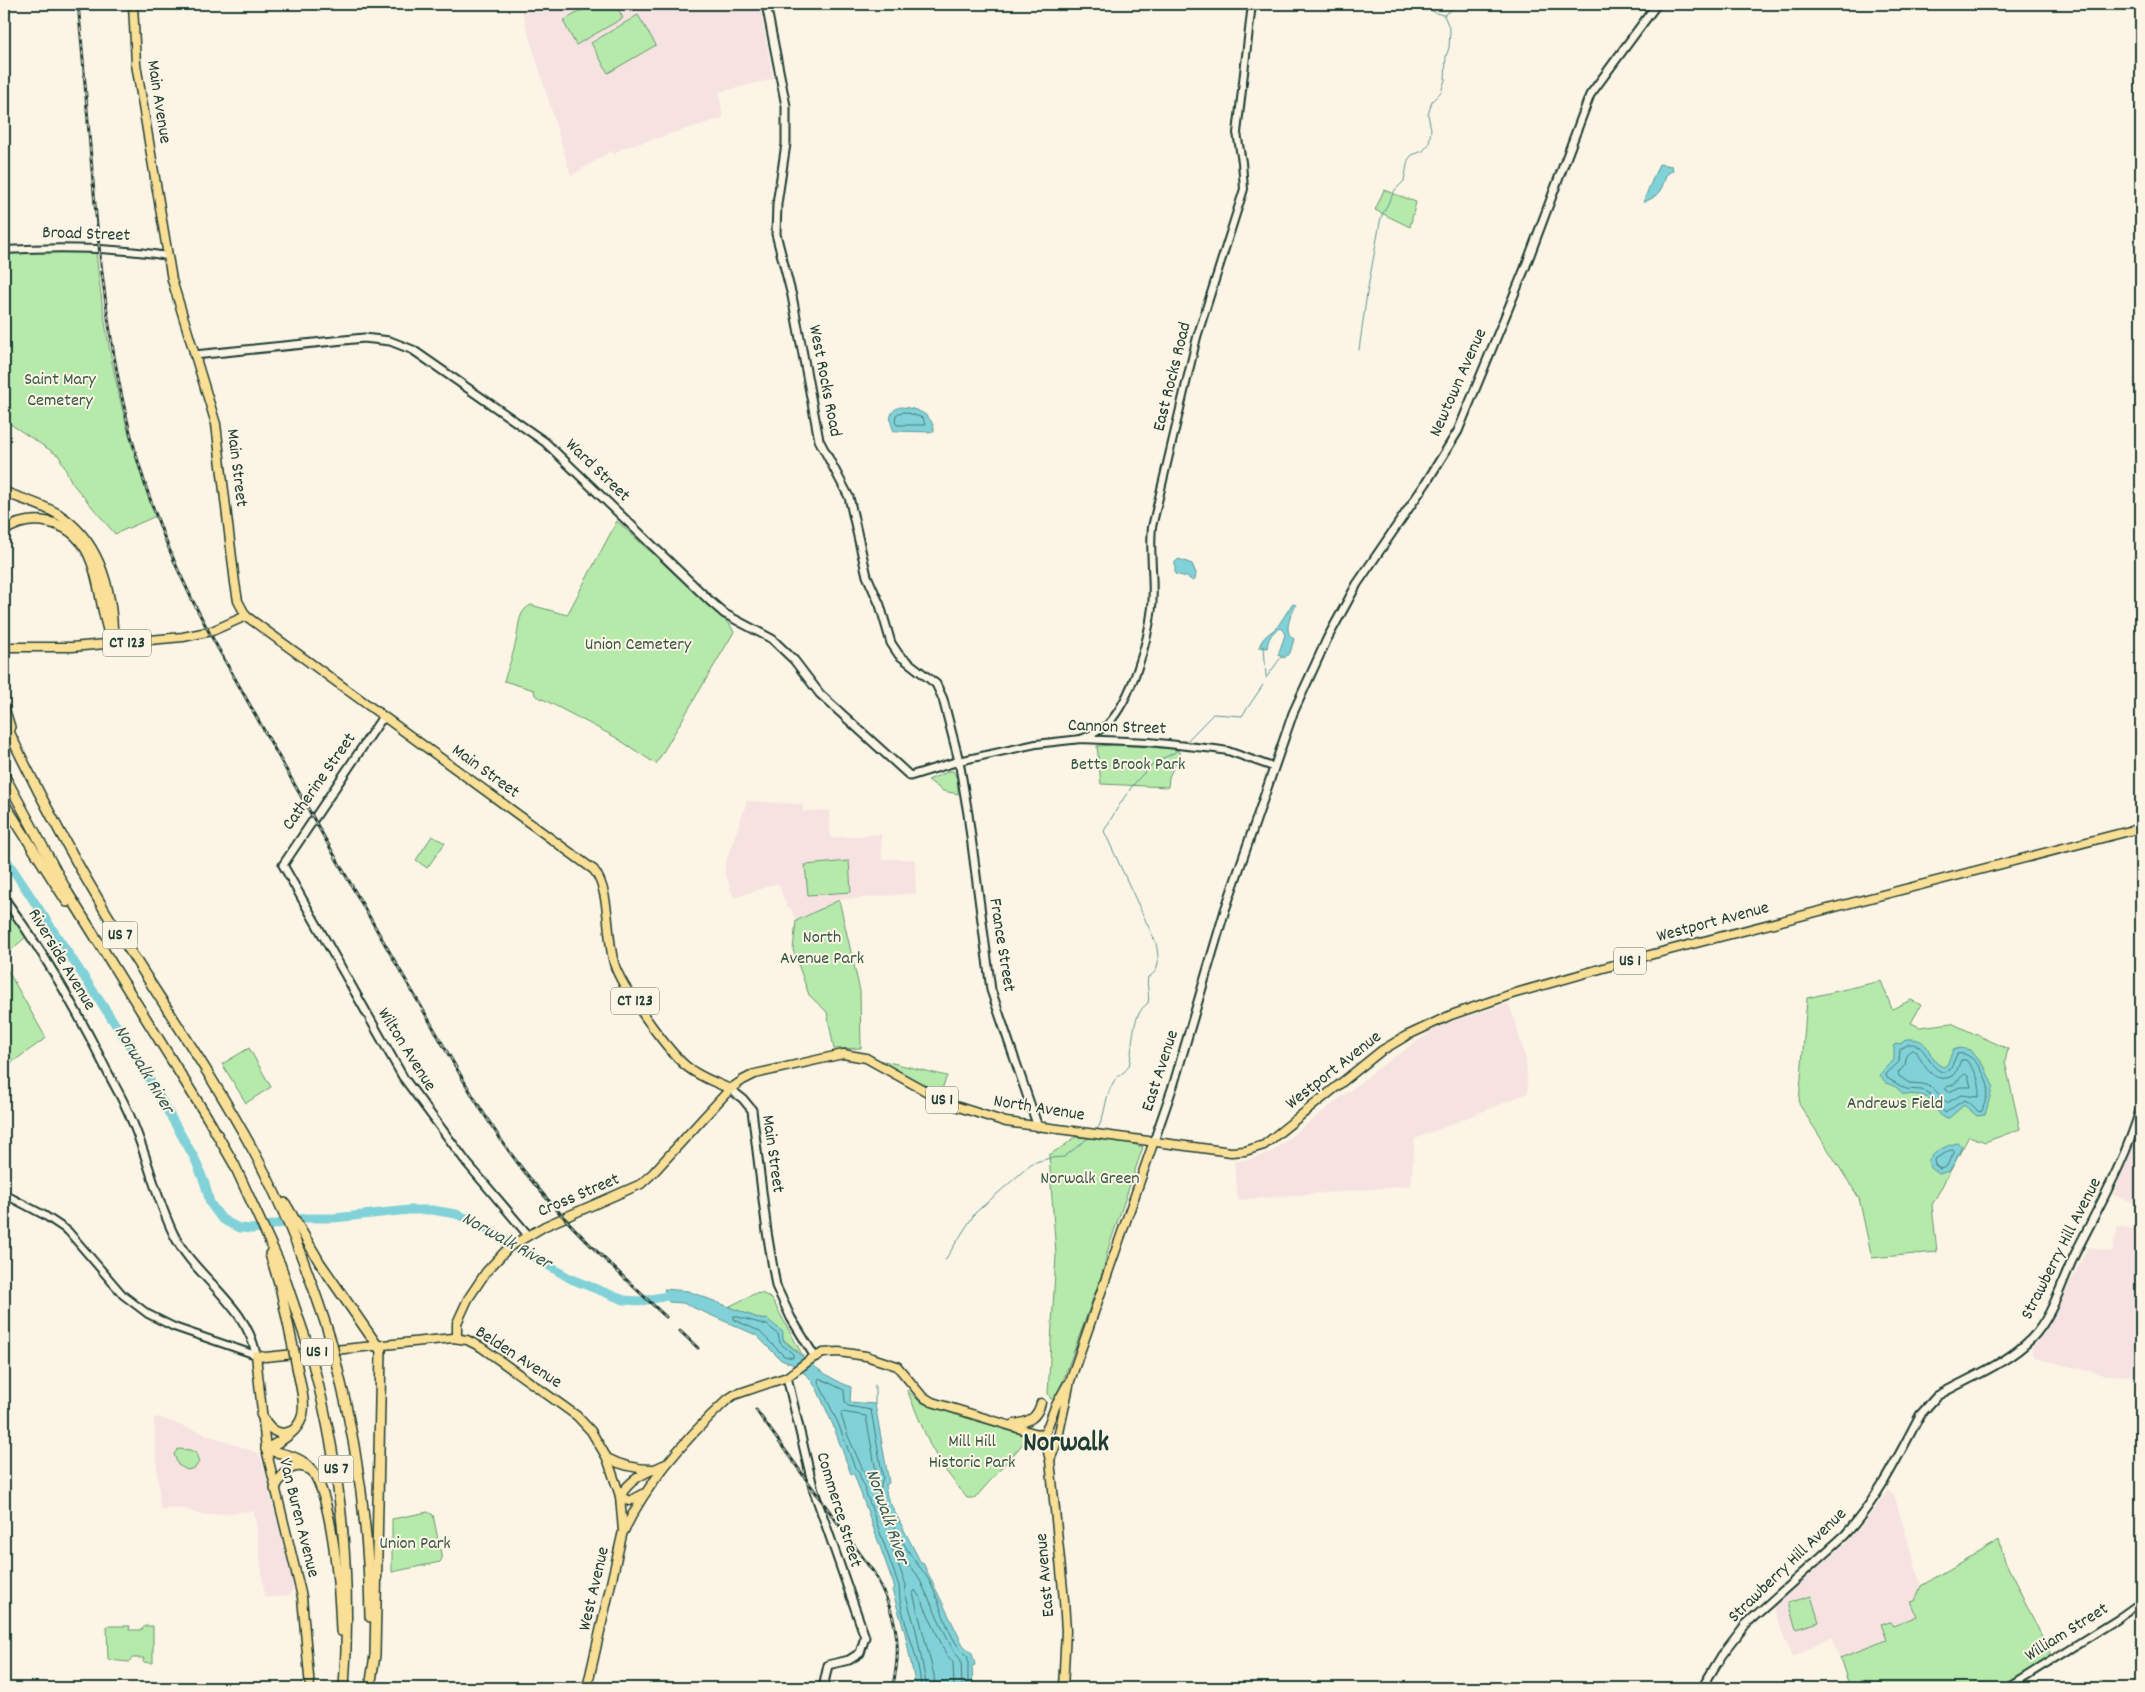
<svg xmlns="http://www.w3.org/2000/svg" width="2145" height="1692" viewBox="0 0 2145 1692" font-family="Dekko,sans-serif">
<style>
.built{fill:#f6e3e1}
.green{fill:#b6eaab;stroke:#6a9470}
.water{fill:#81d2d8;stroke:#5a9696}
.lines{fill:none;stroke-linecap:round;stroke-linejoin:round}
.shore{stroke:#467976;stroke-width:1}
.stream{stroke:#5a9696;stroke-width:1}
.river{stroke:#81d2d8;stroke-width:9}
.tertiary-casing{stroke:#1f3d34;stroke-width:10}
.secondary-casing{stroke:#1f3d34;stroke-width:11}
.primary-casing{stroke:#1f3d34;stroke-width:11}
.motorway-casing{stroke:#1f3d34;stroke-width:12}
.tertiary{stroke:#fcf5e5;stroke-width:6}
.secondary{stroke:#fcf5e5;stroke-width:7}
.primary{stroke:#fadf96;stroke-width:8}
.motorway{stroke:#fadf96;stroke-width:9}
.rail-casing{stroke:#1f3d34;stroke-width:3}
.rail{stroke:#fcf5e5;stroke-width:1;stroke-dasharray:4;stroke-linecap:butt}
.motorway-bridge-casing{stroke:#1f3d34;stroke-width:12;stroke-linecap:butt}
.motorway-bridge{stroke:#fadf96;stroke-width:9}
.labels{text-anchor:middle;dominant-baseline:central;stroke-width:4;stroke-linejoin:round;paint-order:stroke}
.shield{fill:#fcf5e5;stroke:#617469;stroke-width:1}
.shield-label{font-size:16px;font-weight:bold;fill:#1f3d34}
.street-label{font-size:18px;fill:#1f3d34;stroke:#fcf5e5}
.park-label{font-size:18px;fill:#365746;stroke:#fcf5e5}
.water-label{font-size:19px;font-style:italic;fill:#335b55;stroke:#fcf5e5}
.town-label{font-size:28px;font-weight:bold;fill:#1f3d34;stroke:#fcf5e5}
</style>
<rect width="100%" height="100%" fill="#fcf5e5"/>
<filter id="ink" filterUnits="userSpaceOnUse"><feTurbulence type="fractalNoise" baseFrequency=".02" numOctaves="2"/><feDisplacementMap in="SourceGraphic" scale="10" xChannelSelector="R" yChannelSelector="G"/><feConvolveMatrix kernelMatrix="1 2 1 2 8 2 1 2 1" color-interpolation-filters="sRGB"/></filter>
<g filter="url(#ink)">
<g class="built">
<polygon points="558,4 760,4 773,79 719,92 723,118 621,149 614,155 611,151 571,176 521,9"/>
<polygon points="747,801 803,804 803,811 829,810 831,838 881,834 882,859 915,859 916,893 839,900 796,921 790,907 787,907 778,883 734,898 725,874 725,864"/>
<polygon points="1506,1004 1510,1006 1526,1059 1528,1093 1415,1139 1411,1186 1238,1200 1234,1161 1246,1160 1270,1153 1377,1069 1439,1026"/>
<polygon points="2141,1125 2141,1376 2104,1375 2039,1359 2032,1355 2031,1349 2045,1333 2088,1247 2112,1252 2118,1226 2133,1229 2138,1204 2113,1195"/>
<polygon points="158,1417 258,1453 261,1457 294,1587 290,1595 265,1598 254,1511 212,1515 197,1514 185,1509 160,1509 154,1423 154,1419"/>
<polygon points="1888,1490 1894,1494 1921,1585 1999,1540 2005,1561 2001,1688 1850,1688 1831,1637 1792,1658 1773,1607 1846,1543 1866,1521"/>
</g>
<g class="green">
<polygon points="593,4 615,4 623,18 576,45 563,21"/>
<polygon points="638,15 656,45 608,73 591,43"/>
<polygon points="1384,190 1416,202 1410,227 1375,210"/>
<path d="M22,252H96C103,321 115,389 135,455C141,475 147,497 156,516L115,534L72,483L59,456L4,420V360L9,253Z"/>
<path d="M617,521L730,625L734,632L656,764L615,737L535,695L534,690L504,681C508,668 513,655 516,641C519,629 517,611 531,605L567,615Z"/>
<polygon points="1117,745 1177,749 1180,754 1169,777 1168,787 1101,784 1097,746"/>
<polygon points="950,771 953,771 958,780 958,794 943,791 928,780"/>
<polygon points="432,836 445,843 427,868 416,860"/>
<polygon points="849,861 851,892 808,895 805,865"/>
<polygon points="839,900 860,991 861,1048 834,1049 827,1012 809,995 793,950 796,921"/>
<polygon points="4,906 26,937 4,956"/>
<polygon points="4,964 46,1038 4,1068"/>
<polygon points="1881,981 1892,1009 1911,1000 1921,1005 1911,1023 1920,1027 1951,1023 2008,1049 2005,1062 2020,1129 1985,1142 1969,1136 1932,1205 1937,1252 1872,1258 1859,1198 1799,1104 1807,998"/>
<polygon points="249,1048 271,1087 246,1103 222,1064"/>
<polygon points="884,1061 947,1076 940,1094 887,1065"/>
<polygon points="1075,1137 1123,1141 1143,1147 1108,1249 1104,1268 1059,1392 1056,1398 1051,1399 1048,1394 1056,1255 1049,1155 1065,1145"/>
<polygon points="762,1293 772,1299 803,1356 783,1339 767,1319 763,1320 728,1307 754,1294"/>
<polygon points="907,1390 921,1403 1025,1435 1028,1438 975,1498 967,1498 942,1466 929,1443"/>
<polygon points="178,1449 190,1450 196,1453 199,1462 195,1468 187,1470 178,1465 174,1454"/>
<polygon points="428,1512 433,1515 442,1559 440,1562 392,1572 392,1519"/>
<polygon points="1999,1540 2005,1561 2052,1657 2001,1688 1850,1688 1840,1658 1887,1640 1881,1624 1890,1621 1893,1626 1917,1616 1911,1602 1915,1601 1921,1586"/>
<polygon points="1811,1596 1819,1622 1796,1629 1788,1603"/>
<polygon points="107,1626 130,1626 129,1630 141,1630 145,1626 153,1626 153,1663 143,1662 144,1658 132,1658 129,1662 108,1660"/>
</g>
<g class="water">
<path d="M1659,164L1672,166L1673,170L1666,175C1663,188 1658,198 1643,202Z"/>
<path d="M901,407C915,408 934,414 934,432L894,431C889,421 888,410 901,407Z"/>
<polygon points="1179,559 1192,564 1196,573 1195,580 1193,581 1187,577 1175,574 1175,562"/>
<path d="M1292,604L1296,605C1291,615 1282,632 1294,639L1290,653L1284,658L1278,655L1285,635L1282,628C1272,630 1268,639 1267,648L1259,647C1264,635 1268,635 1277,627C1278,626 1291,606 1292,604Z"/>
<path d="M1906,1039C1934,1037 1925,1059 1943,1067L1947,1065L1953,1050L1960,1048L1971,1050L1985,1068L1993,1086L1985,1115L1977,1116L1964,1105L1949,1118L1942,1117L1928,1098L1921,1095L1903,1094L1896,1087L1886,1083L1880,1075L1885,1068L1894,1060V1045L1902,1043Z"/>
<path d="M1958,1143L1962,1146L1955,1162L1949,1171L1939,1174L1931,1168L1928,1161C1934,1151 1947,1145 1958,1143Z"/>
<path d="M664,1289L688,1291L763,1320L767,1319L783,1332V1340C805,1359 824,1377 851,1387L850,1402L875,1404L889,1483L885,1485L887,1497L921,1563H923L963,1645L972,1653L975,1665L972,1666L973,1688H916L905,1633L892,1590L895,1588L854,1474H851L833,1425L817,1389L809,1377L792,1364L781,1360L756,1335L683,1303L669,1302Z"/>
</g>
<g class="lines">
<g class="shore">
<polygon points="905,412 923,418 925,425 897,425 895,422 896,415 899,413"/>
<path d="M1909,1044C1927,1042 1926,1066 1942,1072L1950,1070L1957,1054C1972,1050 1986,1074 1988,1087C1988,1093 1984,1105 1982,1111L1979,1112L1969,1102L1964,1100L1945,1113L1930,1094L1922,1090L1906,1089L1887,1078L1886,1074L1899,1062L1900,1050Z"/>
<path d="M1912,1050L1917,1052C1923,1065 1934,1085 1952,1076L1957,1070L1961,1060H1966C1976,1071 1982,1084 1978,1097L1961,1095L1947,1103L1933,1088L1923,1084L1909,1083L1899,1076L1898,1073L1905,1065L1907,1054Z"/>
<polygon points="1965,1074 1968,1076 1971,1087 1960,1087 1949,1092 1946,1090 1946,1087 1953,1085"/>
<polygon points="1951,1150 1954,1150 1954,1153 1946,1167 1940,1169 1935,1165 1934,1160"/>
<polygon points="734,1316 767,1325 778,1334 780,1343 793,1354 793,1358 784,1356 759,1331 735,1320"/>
<polygon points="842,1412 866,1416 877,1477 873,1485 869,1484 848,1436 841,1415"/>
<path d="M921,1688C920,1653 899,1619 899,1586L859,1473L855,1468L838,1423L818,1381L819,1378L844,1390L845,1402L848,1406L871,1410L883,1478C880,1485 880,1492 883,1500C892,1524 906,1551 922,1570C942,1594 942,1635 968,1657V1688"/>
<polyline points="927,1688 916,1630 905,1593 906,1585 889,1540 891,1537 894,1538 911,1568 917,1574 953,1650 961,1660 962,1688"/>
<polyline points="935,1688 934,1675 913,1593 915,1590 921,1599 946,1654 953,1662 954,1688"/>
</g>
<g class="stream">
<polyline points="1419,4 1436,13 1443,15"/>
<polyline points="1444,15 1459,4"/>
<polyline points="1359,350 1367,293 1381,217 1395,190 1404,181 1408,160 1412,155 1423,151 1429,144 1431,129 1428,115 1432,101 1441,92 1445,80 1446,56 1449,48 1450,30 1444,15"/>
<polyline points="1264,646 1266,676"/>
<polyline points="1266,678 1282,656"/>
<polyline points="1185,743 1213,714 1242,716 1263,685"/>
<path d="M1096,1131C1106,1119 1104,1097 1113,1083C1116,1076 1125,1073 1129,1066C1134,1045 1130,1016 1148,1003C1150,995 1146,986 1148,977C1162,971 1158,956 1156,943L1104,831C1118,807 1132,781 1154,764C1162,757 1172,756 1180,748"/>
<polyline points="945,1260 975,1213 1020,1174 1032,1163 1050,1158 1064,1157 1091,1136"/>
<polyline points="875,1404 875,1385"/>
</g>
<polyline class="river" points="4,856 135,1054 195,1159 205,1184 210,1203 221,1218 227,1222 239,1228 253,1229 306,1218 334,1218 409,1210 432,1210 456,1214 474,1221 571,1279 624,1300 641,1301 667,1296 677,1296"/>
<g class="tertiary-casing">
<g id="tertiary">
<path d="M4,250C59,247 112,247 167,256"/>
<path d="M1081,739C1091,735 1100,731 1108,724C1132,698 1148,642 1152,607C1155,581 1149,554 1152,527L1197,337L1244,189L1242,162L1237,133L1252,4"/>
<polyline points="959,761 1036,744 1081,739 1149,742 1215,749 1228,751 1273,767"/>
<polyline points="4,1194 44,1215 68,1231 123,1295 148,1314 174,1327 256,1355"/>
<polyline points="2007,1688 2117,1619 2141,1602"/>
</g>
</g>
<g class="secondary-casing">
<g id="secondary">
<polyline points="766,4 786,106 786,144 777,204 776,234 792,296 819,440 849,497 867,576 880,605 891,643 899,655 936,684 943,699 959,761 968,814 991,990 1038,1127"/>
<polyline points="194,355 364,338 390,341 413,350 545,442 710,601 725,614 772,639 794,660 820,694 910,776 959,761"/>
<polyline points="385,718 380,721 283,865 403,1077 467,1163 528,1235"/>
<path d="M4,898C43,951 76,1008 105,1067C114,1085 125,1102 132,1121C148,1158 156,1199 174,1235C195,1277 248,1306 256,1355"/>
<polyline points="730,1089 743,1099 752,1110 767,1232 776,1286 791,1318 815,1357"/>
<polyline points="1154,1141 1174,1083 1225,910 1293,713 1327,639 1357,584 1426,483 1458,431 1525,268 1590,95 1657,4"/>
<polyline points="787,1377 814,1491 865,1637 860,1653 849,1660 828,1665 823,1688"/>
<path d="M1702,1688L1722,1655L1746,1624L1845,1535C1877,1500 1898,1457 1920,1415L1937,1396C1968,1378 2005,1365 2031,1339C2053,1317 2062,1280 2076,1252C2100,1204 2126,1159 2141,1107"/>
</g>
</g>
<g class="primary-casing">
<g id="primary">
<path d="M133,4L136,64L172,280L216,424L235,583L238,601L246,616L594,870C611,892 606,936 614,963C620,986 668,1051 686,1066C699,1077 715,1082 730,1089"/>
<polyline points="4,647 72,647 183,637 212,631 246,616"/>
<polyline points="457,1338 457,1323 468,1299 486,1272 509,1247 545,1226 641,1184 653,1173 730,1089 743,1080 755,1074 843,1054 866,1058 949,1104 1006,1122 1231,1152 1245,1151 1264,1145 1381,1051 1406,1036 1451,1015 1512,994 1642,957 2141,828"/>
<path d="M1014,1424C1029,1422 1037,1418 1041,1403"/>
<path d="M607,1458C622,1466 635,1469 652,1469"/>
<polyline points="1050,1460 1057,1442 1070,1381 1154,1141"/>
<path d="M620,1496C632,1477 645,1473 666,1464"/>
<polyline points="620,1496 629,1501 642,1494"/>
<path d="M624,1531C648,1480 687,1437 728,1399L734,1395L787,1377L811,1359L823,1353L839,1352L866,1356L897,1366L922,1396L932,1402L1044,1436"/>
<polyline points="310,1688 302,1597 266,1449 256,1355 265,1357 453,1338 467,1340 481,1347 577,1416 591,1431 607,1458 620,1496 623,1531 587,1688"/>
<polyline points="1063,1688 1066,1631 1064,1600 1050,1460 1044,1436 1055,1407 1067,1385"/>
</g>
</g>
<g class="motorway-casing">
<g id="motorway">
<path d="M4,492C22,499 41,504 58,514C102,542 113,595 113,644"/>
<path d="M4,531C17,522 32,519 48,522C103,533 95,598 111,639"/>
<polyline points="4,708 10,727"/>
<path d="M4,721C34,786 68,849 105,911C154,991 209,1069 254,1152C287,1213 311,1277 332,1344"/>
<polyline points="4,775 68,893 207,1117 234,1164 280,1264 308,1346"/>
<polyline points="4,803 67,902"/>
<polyline points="285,1203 320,1263 381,1351 375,1655 370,1688"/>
<polyline points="270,1254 280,1286 293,1347"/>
<path d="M335,1358C357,1443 369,1529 370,1617"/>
<path d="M312,1360C341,1467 352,1577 344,1688"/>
<path d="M261,1414C268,1428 278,1439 294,1430"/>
<path d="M266,1449C280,1454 297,1455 308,1466C333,1489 340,1596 341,1631"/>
<path d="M266,1449C315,1424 305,1409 296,1362"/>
<path d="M275,1489C281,1474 292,1460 309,1469"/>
</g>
</g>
<use href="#tertiary" class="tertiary"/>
<use href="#secondary" class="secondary"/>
<use href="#primary" class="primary"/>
<use href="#motorway" class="motorway"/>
<g class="rail-casing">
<g id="rail">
<path d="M78,4C91,135 95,273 123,402C140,481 170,561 209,632C276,752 343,872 412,991C450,1055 484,1123 532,1181C572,1230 620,1274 666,1317"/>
<polyline points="680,1331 698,1348"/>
<path d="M756,1410L874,1573C895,1612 904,1644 892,1688"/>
</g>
</g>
<use href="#rail" class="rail"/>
<g class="motorway-bridge-casing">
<g id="motorway-bridge">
<polyline points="332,1344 335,1358"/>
<polyline points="308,1346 312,1360"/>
<polyline points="293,1347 296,1362"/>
</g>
</g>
<use href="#motorway-bridge" class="motorway-bridge"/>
</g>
</g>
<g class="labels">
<g class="shield">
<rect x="103" y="629.5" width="48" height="27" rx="4"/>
<rect x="102.5" y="921.5" width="35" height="27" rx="4"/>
<rect x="1614" y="947.5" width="32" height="27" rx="4"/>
<rect x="611" y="987.5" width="48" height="27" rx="4"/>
<rect x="926" y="1086.5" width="32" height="27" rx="4"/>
<rect x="301" y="1338.5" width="32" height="27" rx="4"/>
<rect x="318.5" y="1455.5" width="35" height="27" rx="4"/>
</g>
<g class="shield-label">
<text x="127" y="643">CT 123</text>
<text x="120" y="935">US 7</text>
<text x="1630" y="961">US 1</text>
<text x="635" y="1001">CT 123</text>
<text x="942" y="1100">US 1</text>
<text x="317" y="1352">US 1</text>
<text x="336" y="1469">US 7</text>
</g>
<g class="street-label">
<text transform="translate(158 102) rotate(81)">Main Avenue</text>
<text transform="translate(86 235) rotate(2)">Broad Street</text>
<text transform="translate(1173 377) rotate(-76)">East Rocks Road</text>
<text transform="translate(824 381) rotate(79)">West Rocks Road</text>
<text transform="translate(1459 383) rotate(-66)">Newtown Avenue</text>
<text transform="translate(236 468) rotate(83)">Main Street</text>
<text transform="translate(597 471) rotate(44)">Ward Street</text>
<text transform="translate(1117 728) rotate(2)">Cannon Street</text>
<text transform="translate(485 772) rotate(36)">Main Street</text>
<text transform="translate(320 782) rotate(-55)">Catherine Street</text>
<text transform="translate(1713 923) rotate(-15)">Westport Avenue</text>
<text transform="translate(1001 945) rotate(81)">France Street</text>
<text transform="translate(61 960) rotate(59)">Riverside Avenue</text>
<text transform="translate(406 1050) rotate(58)">Wilton Avenue</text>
<text transform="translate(1161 1071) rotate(-72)">East Avenue</text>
<text transform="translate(1334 1071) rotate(-38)">Westport Avenue</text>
<text transform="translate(1039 1109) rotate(9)">North Avenue</text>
<text transform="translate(772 1154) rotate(82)">Main Street</text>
<text transform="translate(579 1196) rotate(-23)">Cross Street</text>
<text transform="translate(2062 1249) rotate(-63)">Strawberry Hill Avenue</text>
<text transform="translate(518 1358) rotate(33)">Belden Avenue</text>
<text transform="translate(838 1510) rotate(73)">Commerce Street</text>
<text transform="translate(298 1518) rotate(76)">Van Buren Avenue</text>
<text transform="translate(1788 1566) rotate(-44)">Strawberry Hill Avenue</text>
<text transform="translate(1046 1575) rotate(-95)">East Avenue</text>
<text transform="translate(595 1589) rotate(-77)">West Avenue</text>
<text transform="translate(2067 1633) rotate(-32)">William Street</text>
</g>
<g class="park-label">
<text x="60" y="380">Saint Mary<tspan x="60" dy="21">Cemetery</tspan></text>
<text x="638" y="645">Union Cemetery</text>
<text x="1128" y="765">Betts Brook Park</text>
<text x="822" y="938">North<tspan x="822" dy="21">Avenue Park</tspan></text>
<text x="1895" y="1104">Andrews Field</text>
<text x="1090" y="1179">Norwalk Green</text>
<text x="972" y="1442">Mill Hill<tspan x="972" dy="21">Historic Park</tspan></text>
<text x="415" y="1544">Union Park</text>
</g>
<g class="water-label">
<text transform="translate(143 1070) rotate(59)">Norwalk River</text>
<text transform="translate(506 1242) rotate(29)">Norwalk River</text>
<text transform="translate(886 1517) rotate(71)">Norwalk River</text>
</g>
<g class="town-label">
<text x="1066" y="1445">Norwalk</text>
</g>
</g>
<rect width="2145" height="1692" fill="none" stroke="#fcf5e5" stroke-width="20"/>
<rect x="10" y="10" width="2125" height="1672" fill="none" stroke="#1f3d34" stroke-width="2" filter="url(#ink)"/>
</svg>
